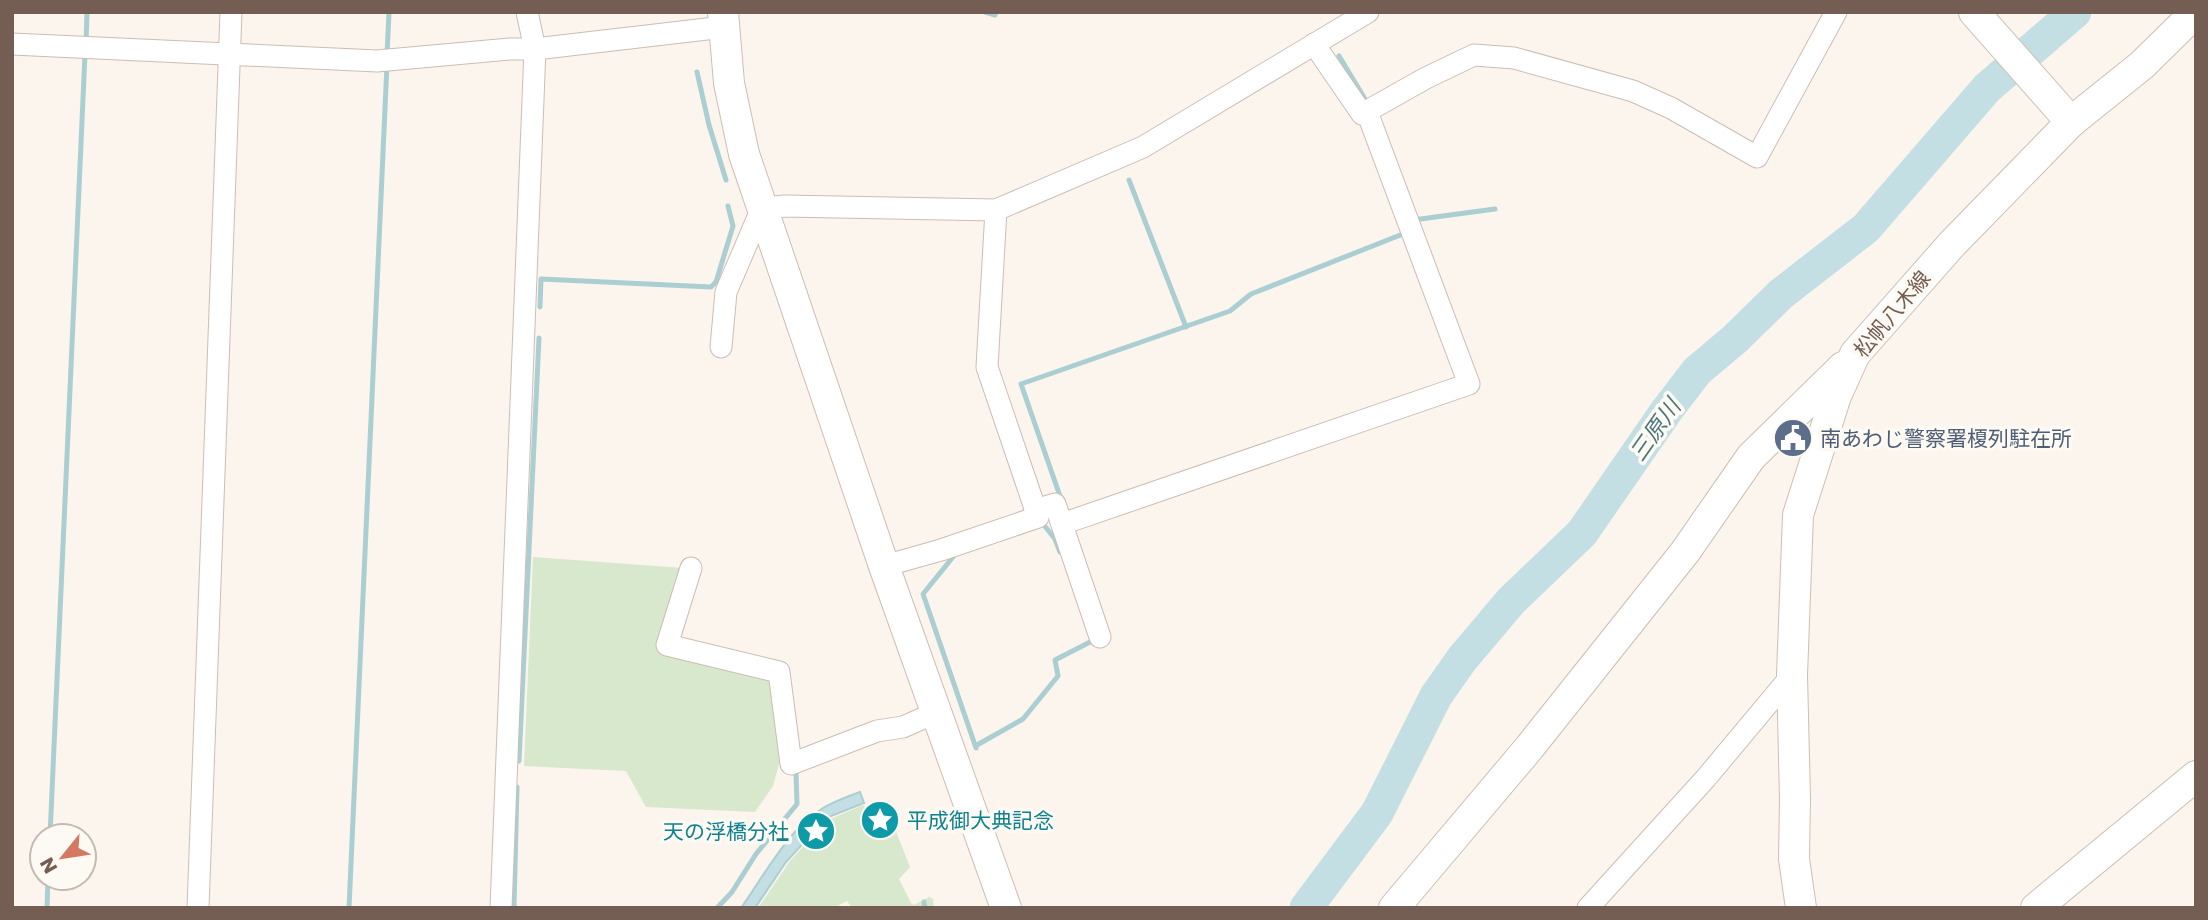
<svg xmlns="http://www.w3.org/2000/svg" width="2208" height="920" viewBox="0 0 2208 920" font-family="Poppins,'Noto Sans JP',sans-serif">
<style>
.green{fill:#d8e8cc}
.water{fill:#c3dfe3;stroke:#abced3;stroke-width:2}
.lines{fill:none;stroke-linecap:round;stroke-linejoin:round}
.stream{stroke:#abced3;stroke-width:5}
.river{stroke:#c3dfe3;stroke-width:33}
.street-casing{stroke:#ccbdb4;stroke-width:23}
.secondary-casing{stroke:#cebeb2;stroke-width:32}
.street{stroke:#fff;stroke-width:21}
.secondary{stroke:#fff;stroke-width:30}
.labels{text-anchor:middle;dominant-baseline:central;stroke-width:7;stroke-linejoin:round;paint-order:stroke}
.street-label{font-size:21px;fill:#745d52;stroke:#fdf9f3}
.service-label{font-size:21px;fill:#4e5e75;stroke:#fdf9f3;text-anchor:start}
.culture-label{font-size:21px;fill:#0d838f;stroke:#fdf9f3;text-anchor:start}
.water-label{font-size:23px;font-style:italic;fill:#4b777d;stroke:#fdf9f3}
</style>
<rect width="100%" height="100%" fill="#fbf5ed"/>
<g class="green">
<polygon points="533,557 683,568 657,651 770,676 781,757 773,786 755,812 646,807 626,771 524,766"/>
<polygon points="881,803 886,806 910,867 899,879 911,903 914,905 929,897 933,899 934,908 852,908 847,901 833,908 758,908 790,861 826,821 863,805 868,809"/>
</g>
<path class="water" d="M860,792L864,803L826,818L786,862L755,908H741C763,877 788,830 820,810C832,802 846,797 860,792Z"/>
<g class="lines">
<g class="stream">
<polyline points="985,12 995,15 996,12"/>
<polyline points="86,44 87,12"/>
<polyline points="387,55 389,12"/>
<polyline points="1339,56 1368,104"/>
<polyline points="697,72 709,125 726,180"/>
<polyline points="1129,180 1186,327"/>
<polyline points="1413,220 1495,209"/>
<polyline points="540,307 541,279 711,287 716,282 733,226 728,206"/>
<polyline points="1061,499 1021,384 1230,311 1251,294 1408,232"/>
<polyline points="1040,520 1055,539 1060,552"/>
<polyline points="957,552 923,594 976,748"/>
<polyline points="977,745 1023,719 1058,676 1055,660 1094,640"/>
<polyline points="519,761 539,338"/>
<polyline points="50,836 85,54"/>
<polyline points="924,902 925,908"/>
<polyline points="47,908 48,878"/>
<polyline points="349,908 387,64"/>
<polyline points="514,908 517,787"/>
<polyline points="717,908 732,892 756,854 797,804 796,773"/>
</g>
<polyline class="river" points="1306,908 1377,813 1436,696 1462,659 1511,601 1582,533 1667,410 1697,371 1735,339 1781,294 1866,228 1987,88 2075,12"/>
<g class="street-casing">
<g id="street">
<polyline points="12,44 377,61 510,49 535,49 724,27"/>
<polyline points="1314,44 1362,114 1426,78 1474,55 1514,58 1633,91 1671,108 1757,157 1836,12"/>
<polyline points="721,347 726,292 762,208 785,206 996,210 1143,147 1368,12"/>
<polyline points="1035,510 1055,504 1100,637"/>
<polyline points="1062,524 1469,384 1367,112"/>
<polyline points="884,566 941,550 1038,517 987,367 996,210"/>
<polyline points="691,568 667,645 779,672 791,764 877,731 903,727 937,712"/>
<polyline points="198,908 231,12"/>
<polyline points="501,908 535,49 527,12"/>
<polyline points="1588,908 1706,778 1792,675"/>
</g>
</g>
<g class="secondary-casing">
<g id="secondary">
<polyline points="723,12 729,83 744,154 884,566 1006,908"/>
<polyline points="1974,12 2071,122"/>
<polyline points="1394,908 1529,748 1685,552 1751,457 1843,367"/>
<polyline points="1801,908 1794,859 1795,798 1792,675 1798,515 1836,396 1855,354 1952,244 2071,122 2142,65 2196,12"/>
<polyline points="2036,908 2196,776"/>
</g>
</g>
<use href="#street" class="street"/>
<use href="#secondary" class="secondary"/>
</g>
<defs>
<g id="civic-disc" transform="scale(2.0125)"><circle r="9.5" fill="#5c6f8a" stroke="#fdf9f3"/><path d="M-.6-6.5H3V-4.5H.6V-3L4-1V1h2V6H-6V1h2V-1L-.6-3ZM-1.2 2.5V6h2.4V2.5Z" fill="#fff"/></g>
<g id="sight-disc" transform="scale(2.0125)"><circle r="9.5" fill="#0f9aa8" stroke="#fdf9f3"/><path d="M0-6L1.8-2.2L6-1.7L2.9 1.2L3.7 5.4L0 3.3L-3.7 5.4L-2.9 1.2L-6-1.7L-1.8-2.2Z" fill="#fff"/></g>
</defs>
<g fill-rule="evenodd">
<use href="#civic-disc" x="1793" y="438"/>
<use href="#sight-disc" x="880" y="820"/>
<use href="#sight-disc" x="816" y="831"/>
</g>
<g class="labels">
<g class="street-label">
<text transform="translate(1892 314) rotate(-50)">松帆八木線</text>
</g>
<g class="service-label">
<text x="1820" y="438">南あわじ警察署榎列駐在所</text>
</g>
<g class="culture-label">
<text x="907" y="820">平成御大典記念</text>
<text x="789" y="831" text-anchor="end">天の浮橋分社</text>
</g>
<g class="water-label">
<text transform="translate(1655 430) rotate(-55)">三原川</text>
</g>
</g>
<rect width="2208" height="920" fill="none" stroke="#745d52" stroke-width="28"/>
<g transform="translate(63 857) rotate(240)"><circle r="33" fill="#fdf9f3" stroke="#c6bbb3" stroke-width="2"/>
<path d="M0-5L12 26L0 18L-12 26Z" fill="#d57862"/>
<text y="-10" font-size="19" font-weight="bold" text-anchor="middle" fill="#745d52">N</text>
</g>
</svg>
